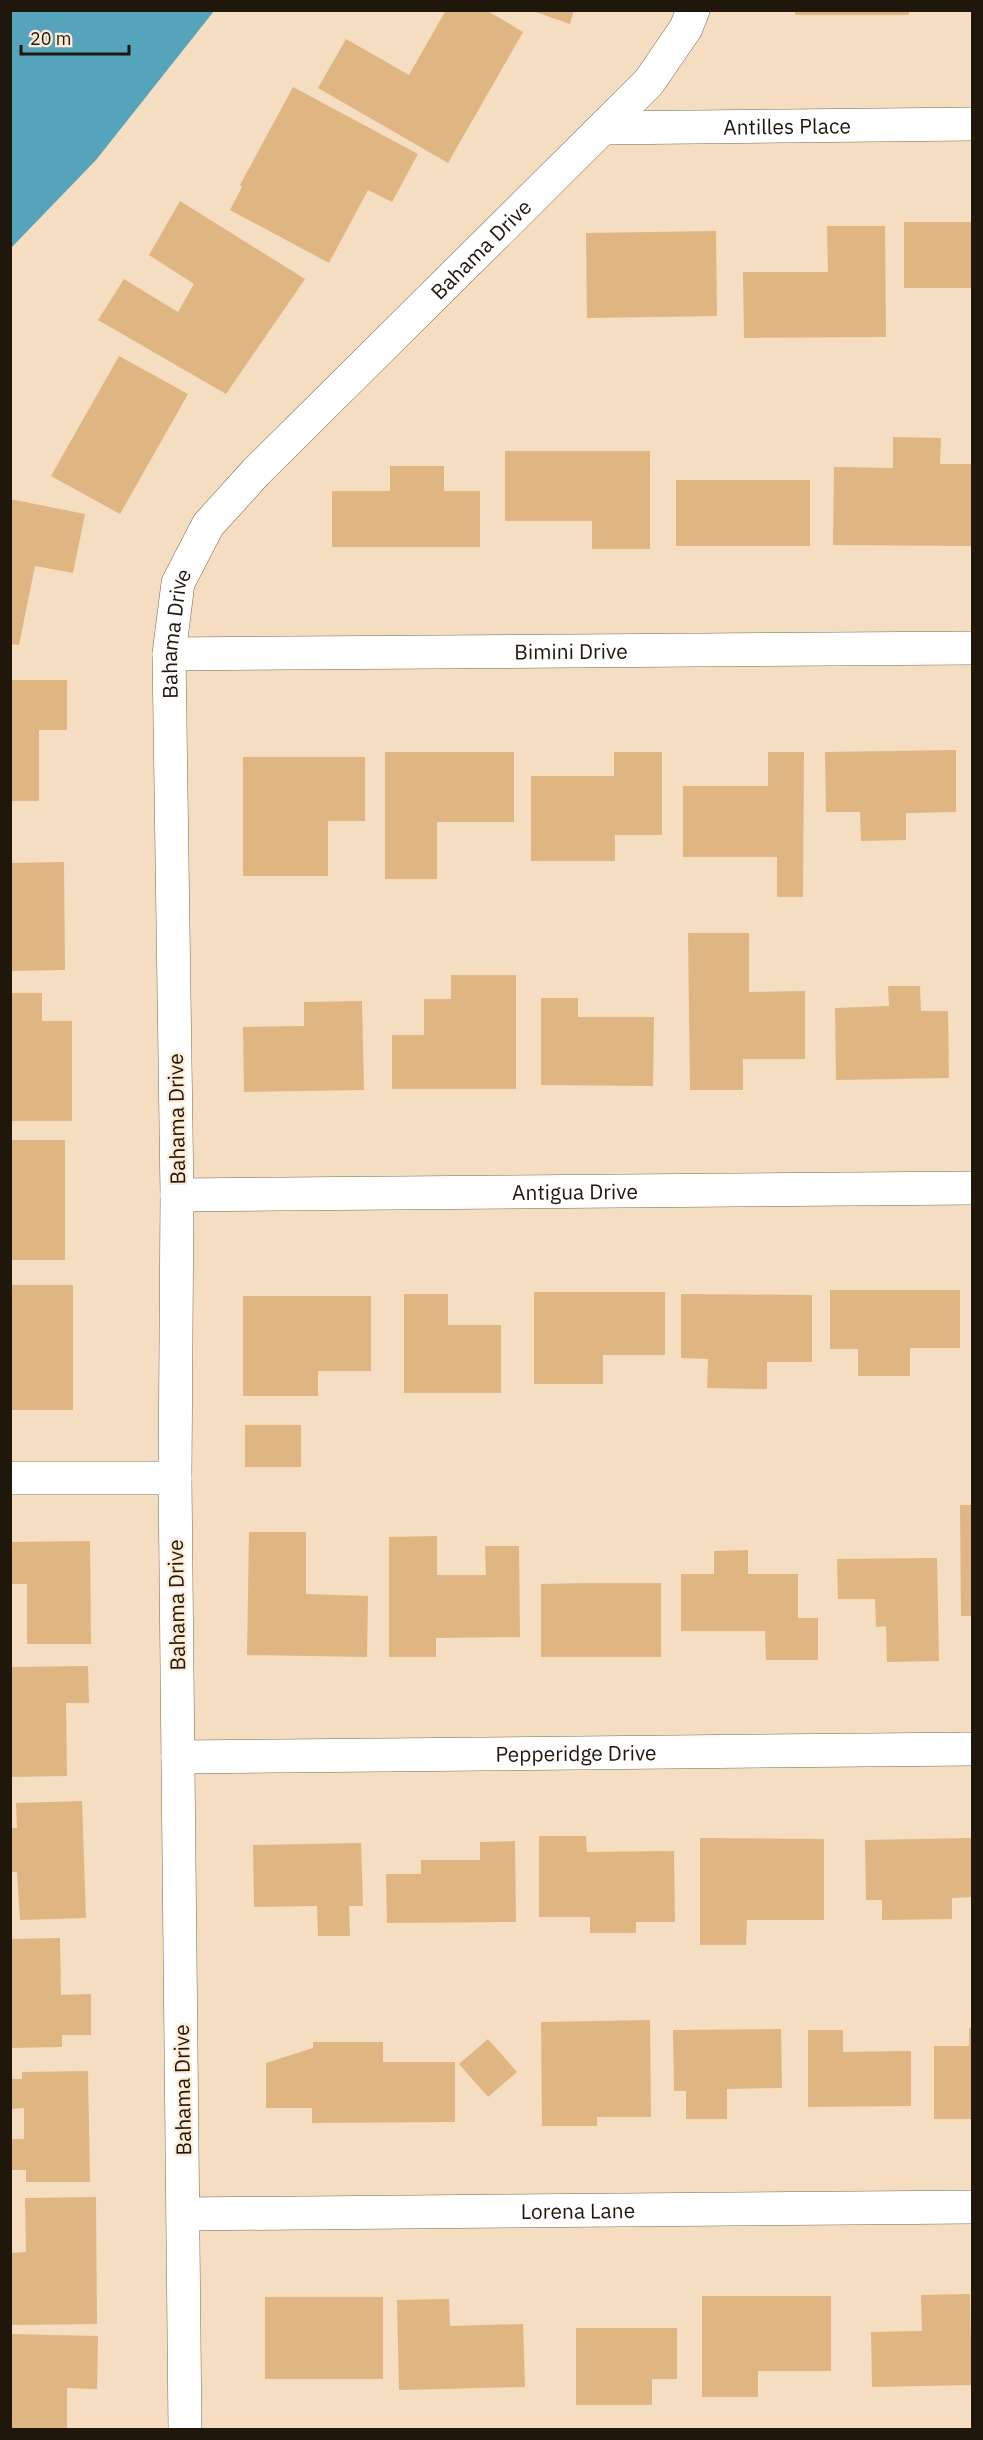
<svg xmlns="http://www.w3.org/2000/svg" width="983" height="2440" viewBox="0 0 983 2440" font-family="'IBM Plex Sans',sans-serif">
<style>
.water{fill:#56a4bc}
.building{fill:#dfb681}
.lines{fill:none;stroke-linecap:round;stroke-linejoin:round}
.minor-casing{stroke:#7e6a50;stroke-width:34}
.minor{stroke:#fff;stroke-width:33}
.labels{text-anchor:middle;dominant-baseline:central;stroke-width:4.5;stroke-linejoin:round;paint-order:stroke}
.street-label{font-size:21px;fill:#1f170c;stroke:#feebd4}
</style>
<rect width="100%" height="100%" fill="#f4ddc0"/>
<polygon class="water" points="11,10 214,11 96,160 11,248"/>
<g class="building">
<polygon points="446,10 486,10 523,32 448,163 318,88 346,39 409,75"/>
<polygon points="530,10 574,10 570,24"/>
<rect x="795" y="10" width="114" height="5"/>
<polygon points="293,87 418,154 392,202 368,190 329,263 230,210 242,187 240,185"/>
<polygon points="180,201 305,279 226,394 98,320 124,279 178,312 194,284 149,255"/>
<rect x="904" y="222" width="68" height="66"/>
<polygon points="827,226 885,226 886,337 744,338 743,272 828,272"/>
<polygon points="716,231 717,316 587,318 586,233"/>
<polygon points="119,356 188,394 120,514 51,476"/>
<polygon points="893,437 941,438 940,464 972,464 972,546 833,545 834,467 893,468"/>
<polygon points="505,451 650,451 650,549 592,549 592,521 505,521"/>
<polygon points="390,466 444,466 444,491 480,491 480,547 332,547 332,491 390,491"/>
<rect x="676" y="480" width="134" height="66"/>
<polygon points="10,499 85,514 73,573 35,566 19,645 10,644"/>
<polygon points="10,680 67,680 67,730 39,730 39,801 10,801"/>
<polygon points="956,750 956,812 906,813 906,840 861,841 860,812 826,812 825,752"/>
<polygon points="385,752 514,752 514,822 437,822 437,879 385,879"/>
<polygon points="614,752 662,752 662,835 615,835 615,861 531,861 531,776 614,776"/>
<polygon points="768,752 804,752 803,897 777,897 777,857 683,857 683,786 768,786"/>
<polygon points="243,757 365,757 365,821 328,821 328,876 243,876"/>
<polygon points="64,862 65,970 10,971 10,863"/>
<polygon points="688,933 749,933 749,992 805,991 805,1059 743,1059 743,1090 690,1090"/>
<polygon points="451,975 516,975 516,1089 392,1089 392,1035 424,1035 424,999 451,999"/>
<polygon points="888,986 920,986 921,1011 948,1011 949,1078 836,1080 835,1008 889,1006"/>
<polygon points="10,993 42,993 42,1021 72,1021 72,1121 10,1121"/>
<polygon points="541,998 578,998 578,1017 654,1017 653,1086 541,1085"/>
<polygon points="362,1001 364,1090 244,1092 243,1027 304,1026 304,1002"/>
<polygon points="10,1140 65,1140 65,1260 11,1260"/>
<rect x="10" y="1285" width="63" height="125"/>
<polygon points="830,1290 960,1290 960,1348 910,1348 910,1376 858,1376 858,1349 830,1349"/>
<polygon points="534,1292 665,1292 665,1355 603,1355 603,1384 534,1384"/>
<polygon points="404,1294 448,1294 448,1325 501,1325 501,1393 404,1393"/>
<polygon points="681,1294 812,1295 812,1362 767,1362 767,1389 707,1388 708,1359 681,1358"/>
<polygon points="243,1296 371,1296 371,1371 318,1371 318,1396 243,1396"/>
<rect x="245" y="1425" width="56" height="42"/>
<polygon points="960,1505 972,1505 972,1616 961,1616"/>
<polygon points="249,1532 306,1532 306,1594 368,1596 367,1657 247,1655"/>
<polygon points="437,1536 437,1575 486,1575 485,1546 519,1546 520,1637 436,1638 436,1657 389,1657 389,1537"/>
<polygon points="90,1541 91,1644 27,1644 27,1584 10,1584 10,1542"/>
<polygon points="748,1550 748,1574 798,1574 798,1618 818,1618 818,1660 766,1660 765,1631 681,1631 681,1574 714,1574 714,1551"/>
<polygon points="937,1558 939,1661 887,1662 886,1626 876,1627 875,1599 838,1599 837,1559"/>
<polygon points="588,1583 661,1583 661,1657 541,1657 541,1584"/>
<polygon points="88,1666 89,1703 66,1703 67,1776 10,1777 10,1667"/>
<polygon points="82,1801 86,1918 20,1920 17,1872 10,1872 10,1828 17,1828 16,1803"/>
<polygon points="539,1836 586,1836 587,1852 674,1851 675,1922 636,1922 636,1933 590,1933 590,1917 539,1917"/>
<polygon points="700,1838 824,1839 824,1920 747,1920 746,1945 700,1945"/>
<polygon points="972,1838 972,1897 952,1898 952,1919 882,1920 882,1900 866,1900 865,1840"/>
<polygon points="515,1841 516,1922 387,1923 386,1874 421,1874 421,1860 480,1860 480,1842"/>
<polygon points="361,1843 363,1906 349,1906 350,1936 318,1936 317,1906 254,1907 253,1845"/>
<polygon points="60,1938 61,1995 91,1994 91,2035 62,2035 62,2047 10,2048 10,1939"/>
<polygon points="650,2020 651,2117 597,2117 597,2126 542,2126 541,2022"/>
<polygon points="969,2028 972,2028 972,2119 934,2119 934,2046 969,2046"/>
<polygon points="781,2029 782,2088 727,2089 727,2119 686,2119 686,2091 674,2091 673,2030"/>
<polygon points="808,2030 843,2030 843,2052 911,2051 911,2106 808,2107"/>
<polygon points="488,2039 517,2072 488,2097 459,2064"/>
<polygon points="313,2042 383,2042 383,2062 455,2062 455,2122 312,2123 312,2108 266,2108 266,2063 313,2048"/>
<polygon points="88,2071 90,2182 26,2182 26,2170 10,2170 10,2139 24,2139 24,2108 10,2109 10,2079 22,2079 22,2072"/>
<polygon points="96,2197 97,2324 10,2325 10,2253 26,2252 25,2198"/>
<polygon points="970,2294 972,2385 872,2387 871,2332 922,2331 921,2295"/>
<polygon points="702,2296 831,2296 831,2371 758,2371 758,2397 702,2397"/>
<rect x="265" y="2297" width="118" height="82"/>
<polygon points="449,2299 450,2326 523,2324 525,2387 399,2390 397,2300"/>
<polygon points="576,2328 677,2328 677,2379 652,2379 652,2405 576,2405"/>
<polygon points="10,2334 98,2336 97,2389 67,2388 67,2430 10,2430"/>
</g>
<g class="lines">
<g class="minor-casing">
<g id="minor">
<path id="s1" d="M603,128L972,124"/>
<path id="s2" d="M169,654L972,648"/>
<path id="s3" d="M177,1195L972,1188"/>
<polyline points="10,1478 175,1478"/>
<path id="s4" d="M178,1757L972,1749"/>
<path id="s5" d="M184,2214L972,2207"/>
<path id="s6" d="M185,2430L175,1478L177,1195L169,654L178,583L208,525L256,472L649,82L686,28L693,10"/>
</g>
</g>
<use href="#minor" class="minor"/>
</g>
<g class="labels">
<g class="street-label">
<text stroke="none"><textPath href="#s1" startOffset="184">Antilles Place</textPath></text>
<text stroke="none"><textPath href="#s6" startOffset="2301">Bahama Drive</textPath></text>
<text stroke="none"><textPath href="#s6" startOffset="1797">Bahama Drive</textPath></text>
<text stroke="none"><textPath href="#s2" startOffset="402">Bimini Drive</textPath></text>
<text transform="translate(176 1119) rotate(-91)">Bahama Drive</text>
<text stroke="none"><textPath href="#s3" startOffset="398">Antigua Drive</textPath></text>
<text transform="translate(176 1605) rotate(-91)">Bahama Drive</text>
<text stroke="none"><textPath href="#s4" startOffset="398">Pepperidge Drive</textPath></text>
<text transform="translate(182 2090) rotate(-91)">Bahama Drive</text>
<text stroke="none"><textPath href="#s5" startOffset="394">Lorena Lane</textPath></text>
</g>
</g>
<rect width="983" height="2440" fill="none" stroke="#1f170c" stroke-width="24"/>
<path d="M21 45v9h108v-9" fill="none" stroke="#1f170c" stroke-width="3"/>
<text x="30" y="45" font-size="18" fill="#1f170c" stroke="#feebd4" stroke-width="4.5" paint-order="stroke">20 m</text>
</svg>
